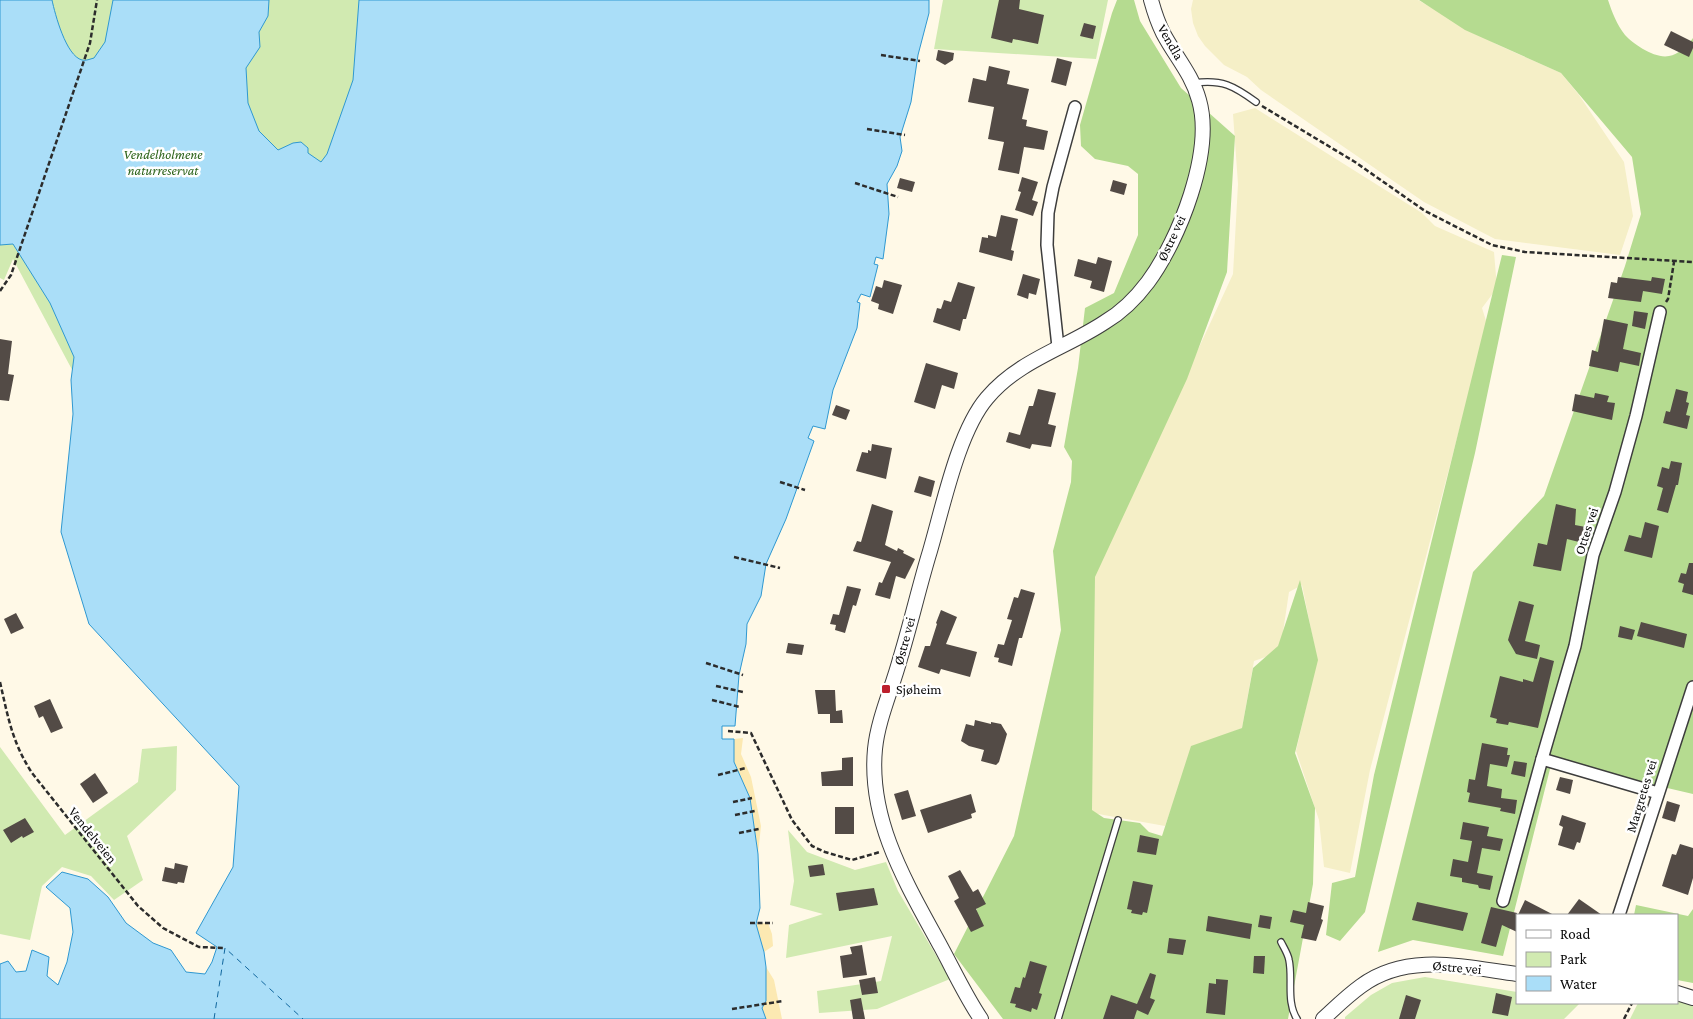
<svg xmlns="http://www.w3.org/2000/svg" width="1693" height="1019" viewBox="0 0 1693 1019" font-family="'Crimson Pro',serif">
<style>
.farmland{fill:#f5efc7}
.green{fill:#d1eab1}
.forest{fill:#b5db90}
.sand{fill:#fce9b2}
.water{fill:#aadef8;stroke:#2f98d1}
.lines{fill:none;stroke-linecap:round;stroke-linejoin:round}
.ferry{stroke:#11679e;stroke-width:1;stroke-dasharray:6 5;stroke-linecap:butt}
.building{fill:#534b46}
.service-casing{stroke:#3d3d3d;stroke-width:8}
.minor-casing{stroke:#3d3d3d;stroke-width:14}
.tertiary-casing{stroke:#3d3d3d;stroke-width:16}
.path{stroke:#2c2c2c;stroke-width:2.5;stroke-dasharray:5 2.5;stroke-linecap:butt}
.service{stroke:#fff;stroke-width:5.5}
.minor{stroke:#fff;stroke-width:11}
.tertiary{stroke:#fff;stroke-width:14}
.poi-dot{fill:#bd1f2d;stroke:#fff;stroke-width:2}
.labels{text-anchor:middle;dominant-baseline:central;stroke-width:5;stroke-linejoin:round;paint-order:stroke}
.street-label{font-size:14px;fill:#0a0a0a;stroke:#fff}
.park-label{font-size:14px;font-style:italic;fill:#2c631a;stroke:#fff}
.poi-label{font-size:14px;fill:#0a0a0a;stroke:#fff;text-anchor:start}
</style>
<rect width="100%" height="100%" fill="#fff9e7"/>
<g class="farmland">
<polygon points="1193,0 1418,0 1496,44 1561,73 1579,95 1624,162 1633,216 1620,255 1495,239 1424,202 1261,90 1247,77 1224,65 1205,46 1198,36 1193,23 1191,9"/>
<polygon points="1255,108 1422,213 1435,226 1494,252 1497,288 1482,308 1487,324 1370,770 1350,873 1324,867 1319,820 1296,751 1317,659 1302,585 1289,592 1280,652 1254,661 1242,728 1193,748 1165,826 1076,810 1093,576 1233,274 1238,184 1233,114"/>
</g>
<g class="green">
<polygon points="0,0 392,0 308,248 77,379 13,259 4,280 0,278"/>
<polygon points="943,0 1108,0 1096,59 934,49"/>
<polygon points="177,746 176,790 127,836 143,880 114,900 91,876 62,867 42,886 30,940 0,934 0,747 65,835 138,782 142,749"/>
<polygon points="788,830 807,852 855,870 886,862 898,891 950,979 877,1009 819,1013 817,991 881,981 892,936 786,958 789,925 823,914 790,905 794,881"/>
<polygon points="1425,977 1517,992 1517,1003 1580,1003 1564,1019 1345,1019 1345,1017 1371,995 1392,983"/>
<polygon points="1677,999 1693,1005 1693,1019 1630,1019 1638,1003 1677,1003"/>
</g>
<g class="forest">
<polygon points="1117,0 1134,0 1140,21 1181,88 1235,136 1227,272 1187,379 1095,577 1092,810 1104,818 1140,823 1149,832 1162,836 1191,746 1242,728 1253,668 1278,646 1300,580 1318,660 1295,753 1315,808 1313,884 1288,1019 1003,1019 954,954 1014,836 1061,630 1053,551 1071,482 1072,461 1064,447 1078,368 1085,308 1114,293 1138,235 1138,174 1128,166 1095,159 1081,146 1080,125 1112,13"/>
<path d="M1419,0H1608C1612,12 1617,25 1625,35C1633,44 1655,59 1669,56C1678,55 1688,45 1693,38V794L1552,761L1503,956L1413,940L1378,952L1473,572L1544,496L1625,266L1641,214L1632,157L1561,73L1465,30Z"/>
<polygon points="1502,255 1516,257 1475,453 1365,912 1340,941 1326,935 1332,883 1355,877 1374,775"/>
<polygon points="1636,905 1688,916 1693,909 1693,983 1677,980 1677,915 1634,915"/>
</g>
<g class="sand">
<polygon points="743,738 741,754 751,777 761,826 758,854 750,798 734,762 734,739"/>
<polygon points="768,923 772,934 773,946 764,952 756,924"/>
<polygon points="766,967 774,980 782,1019 766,1019 762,1008 766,1001"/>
</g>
<path class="water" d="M0,0H52C55,14 66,56 82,60C86,61 90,59 94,58L105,42L113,0H269L268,16L259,32L260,47L246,68L248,103L259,131L278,150L293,143L301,142L308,148V153L321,162L327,154L353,80L359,0H929V13L918,55L911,102L900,137L902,151L897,166L887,184L889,214L883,259L876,257L874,264L878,265L870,297L861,294L857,302L860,303L857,328L833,390L825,429L813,426L808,438L814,441L786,519L766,564L761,596L747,624L746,644L739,675L735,726H722V739H734V762L750,798L758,854L760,908L756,924L764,952L766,967V1001L762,1008L766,1019H0V964L8,961L16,972L26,971L32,950L49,957L47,976L58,985L67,962L73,932L70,908L46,887L62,872L88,879L108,897L126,923L153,943L171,950L186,972L205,974L212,962L217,947L196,933L233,867L239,786L89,624L61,532L73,414L71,380L74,357L50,303L13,244L0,245Z"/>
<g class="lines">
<polyline class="ferry" points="214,1019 225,948 303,1019"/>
</g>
<g class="building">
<polygon points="999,0 1020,0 1019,9 1044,15 1038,44 1013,39 1012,43 991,38"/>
<polygon points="1084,23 1096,26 1093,39 1080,36"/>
<polygon points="1671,31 1693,42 1693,48 1689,57 1664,45"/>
<polygon points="938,50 954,53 953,60 945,65 936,60"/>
<polygon points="1057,58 1072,62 1066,86 1051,82"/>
<polygon points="989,66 1010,71 1007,84 1029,89 1022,119 1027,120 1026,126 1048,131 1044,150 1024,147 1019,174 998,170 1004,142 988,139 994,107 968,102 973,78 986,81"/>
<polygon points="1022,177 1038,182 1032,200 1038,202 1033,216 1015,210 1021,192 1018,191"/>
<polygon points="900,178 915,182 912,192 897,188"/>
<polygon points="1113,180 1127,184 1124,195 1110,191"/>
<polygon points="1001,215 1018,219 1011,250 1014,251 1012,261 979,252 982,237 988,238 988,235 996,237"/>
<polygon points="1098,257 1112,261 1104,292 1090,288 1092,281 1074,276 1078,259 1096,264"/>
<polygon points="1023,274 1040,279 1036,295 1029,293 1028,299 1017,295"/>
<polygon points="1618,277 1651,281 1652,277 1665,279 1662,294 1643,291 1641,302 1608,298 1611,282 1617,283"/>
<polygon points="884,280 902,285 893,314 878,309 879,304 871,301 876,286 882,288"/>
<polygon points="958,282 975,287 966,319 963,319 960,331 933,322 937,308 941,309 944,300 951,302"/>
<polygon points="1634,311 1648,313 1645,329 1632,326"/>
<polygon points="1604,319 1628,324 1623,349 1641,353 1639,366 1620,362 1618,372 1589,366 1592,350 1598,352"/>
<polygon points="0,339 12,341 8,374 14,375 9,401 0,400"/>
<polygon points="926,363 958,373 954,389 942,385 935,409 914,402"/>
<polygon points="1038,389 1056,393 1048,424 1056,426 1051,447 1032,444 1030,449 1006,442 1009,432 1020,435 1029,406 1033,406"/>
<polygon points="1676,389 1688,392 1686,402 1689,403 1686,415 1690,416 1687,429 1663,423 1666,411 1670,412"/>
<polygon points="1595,393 1609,396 1607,402 1615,403 1612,420 1572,411 1575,394 1594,398"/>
<polygon points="836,405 850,410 846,420 832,415"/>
<polygon points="872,444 892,448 886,479 856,471 862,452 868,453 868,450 871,451"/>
<polygon points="1671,461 1682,463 1678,485 1676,485 1668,513 1657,510 1663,488 1657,486 1662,467 1669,469"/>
<polygon points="919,476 935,481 931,497 914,492"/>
<polygon points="872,504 893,511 885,545 897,551 898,548 904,551 903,553 915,559 905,579 896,576 890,599 875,595 879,582 882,583 891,562 853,551 857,541 861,542"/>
<polygon points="1556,504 1576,509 1575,525 1591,528 1587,544 1567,539 1561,571 1533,566 1538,543 1547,545"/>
<polygon points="1645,522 1659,526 1652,558 1624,551 1629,535 1641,538"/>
<polygon points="1689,563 1693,563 1693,595 1682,592 1684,584 1678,582 1681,573 1686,574"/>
<polygon points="847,586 861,589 856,606 853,605 845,633 835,630 836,625 830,624 833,614 839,615"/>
<polygon points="1021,589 1035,593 1022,638 1019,638 1012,666 998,662 999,658 994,657 998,644 1004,645 1012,620 1007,619 1014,597 1018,598"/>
<polygon points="1519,601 1534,605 1525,641 1540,645 1537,659 1516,654 1508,640"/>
<polygon points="941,610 957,617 946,644 977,652 970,677 941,669 939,674 918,667 925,646 930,646 937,624 936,623"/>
<polygon points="16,613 24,628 11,634 4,619"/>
<polygon points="1641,622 1687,634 1684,648 1637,636"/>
<polygon points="1620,626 1635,630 1632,640 1618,637"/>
<polygon points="788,643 804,645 802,655 786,653"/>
<polygon points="1540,657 1554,661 1538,728 1509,722 1508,725 1496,723 1497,719 1490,717 1500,676 1523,682 1523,679 1533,682"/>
<polygon points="815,690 835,690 836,711 842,710 843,723 830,723 830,714 818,714"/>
<polygon points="50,699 63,728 51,733 43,716 39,718 34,706"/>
<polygon points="975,720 991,724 991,722 1001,724 1007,734 999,762 996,765 981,761 984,750 969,746 961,741 966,724 974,726"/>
<polygon points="1482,743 1508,748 1507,755 1510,755 1507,767 1490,764 1487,786 1502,789 1501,798 1517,800 1515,814 1500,811 1501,808 1468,802 1470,793 1467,792 1469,779 1475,780"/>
<polygon points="853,757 853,786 822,786 821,772 842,770 842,758"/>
<polygon points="1514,761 1527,763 1525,777 1511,774"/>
<polygon points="95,773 108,793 93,803 80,784"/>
<polygon points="1560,777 1573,780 1570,794 1556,790"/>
<polygon points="908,790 916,816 902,820 894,794"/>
<polygon points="971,794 976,812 971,814 972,818 928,833 920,810"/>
<polygon points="1667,801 1680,805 1675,822 1662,818"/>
<rect x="835" y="807" width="19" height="27"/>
<polygon points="1562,815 1586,823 1580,843 1577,842 1574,850 1558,845 1563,827 1559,825"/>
<polygon points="25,818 34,832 23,838 22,836 11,843 3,830"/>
<polygon points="1463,822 1489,827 1487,836 1503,839 1500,851 1482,848 1477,873 1493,876 1490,890 1479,888 1478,885 1462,882 1462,878 1450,876 1453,859 1468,862 1472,841 1460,839"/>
<polygon points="1140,835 1159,839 1156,855 1137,852"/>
<polygon points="1680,844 1693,848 1693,878 1688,895 1662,886 1672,854 1676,855"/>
<polygon points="175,863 188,866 184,883 178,882 177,884 162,881 165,867 174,869"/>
<polygon points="823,864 825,875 810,877 808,866"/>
<polygon points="960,870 973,892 978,889 986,904 976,909 984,926 971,932 954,901 959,898 948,876"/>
<polygon points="1133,881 1153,885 1147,913 1143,912 1142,915 1131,913 1132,910 1127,909"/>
<polygon points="874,888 878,905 839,911 836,893"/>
<polygon points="1579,899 1602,915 1567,915"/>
<polygon points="1525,900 1554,915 1518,915"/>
<polygon points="1308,902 1324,906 1321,919 1323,920 1316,941 1301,938 1304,925 1290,922 1293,910 1306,913"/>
<polygon points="1417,902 1468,913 1463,931 1412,920"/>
<polygon points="1491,907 1517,913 1517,932 1502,925 1496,947 1481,943"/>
<polygon points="1260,915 1272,917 1270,929 1258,927"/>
<polygon points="1208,916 1252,924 1250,939 1206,931"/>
<polygon points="1169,938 1186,940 1183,955 1167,953"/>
<polygon points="862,945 867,975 843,978 840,956 852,954 850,947"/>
<polygon points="1254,956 1265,956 1264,974 1253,973"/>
<polygon points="1030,961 1047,966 1039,993 1042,994 1037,1010 1032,1008 1031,1012 1015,1007 1016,1004 1010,1003 1015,987 1020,988 1023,977 1025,978"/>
<polygon points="1150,973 1156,975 1150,998 1155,1000 1148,1015 1137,1010 1134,1019 1103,1019 1111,995 1137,1004"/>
<polygon points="875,977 878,993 862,995 859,980"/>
<polygon points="1216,979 1228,980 1225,1015 1206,1013 1209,983 1216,984"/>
<polygon points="1496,993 1512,997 1508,1016 1492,1013"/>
<polygon points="1406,995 1421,1000 1415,1019 1399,1019"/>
<polygon points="861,998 865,1019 853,1019 850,1000"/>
</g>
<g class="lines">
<g class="service-casing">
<g id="service">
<path d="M1194,83C1222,79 1234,86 1256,102"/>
<path d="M1281,942C1284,948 1288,954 1289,960C1293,979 1286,1002 1297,1019"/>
<polyline points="1058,1019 1118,820"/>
</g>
</g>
<g class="minor-casing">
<g id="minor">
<polyline points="1058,347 1047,245 1048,213 1053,187 1075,107"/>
<polyline points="1542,759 1658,793"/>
<polyline points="1503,901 1542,759 1575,646 1593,555 1615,492 1636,416 1660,312"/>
<polyline points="1619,915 1693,687"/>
</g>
</g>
<g class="tertiary-casing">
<g id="tertiary">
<polyline points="1677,993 1693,998"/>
<path d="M981,1019C966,997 954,971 941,947C908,886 868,822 875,749C878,719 892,689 900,659C911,623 919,587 930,551C943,507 958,432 987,398C1019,360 1066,348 1105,322C1122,312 1136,298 1148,282C1179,240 1214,152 1199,100C1192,74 1175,56 1163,33C1158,23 1154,11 1151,0"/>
<path d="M1323,1019C1335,1008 1347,996 1361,986C1407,952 1464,967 1517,974"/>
</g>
</g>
<g class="path">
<polyline points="881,55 920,61"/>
<polyline points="1262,106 1355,162 1425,211 1492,245 1525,252 1693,262"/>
<polyline points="867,129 905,135"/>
<polyline points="855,183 898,197"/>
<polyline points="0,291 11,275 90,43 97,0"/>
<polyline points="1666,302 1668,299 1674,262"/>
<polyline points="780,482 805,490"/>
<polyline points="734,557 780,568"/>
<polyline points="706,663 743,675"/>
<path d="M0,682C8,717 12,742 32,773L138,906L163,928L199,947L225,948"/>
<polyline points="716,686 743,692"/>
<polyline points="712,700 740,707"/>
<polyline points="728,731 751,733 792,820 812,846 825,852 852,860 880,852"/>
<polyline points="718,775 746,768"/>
<polyline points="733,802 752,798"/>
<polyline points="735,815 755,811"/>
<polyline points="739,833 759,829"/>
<polyline points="750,923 773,923"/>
<polyline points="732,1009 783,1001"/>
<polyline points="1624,1019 1632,1003"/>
</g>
<use href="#service" class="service"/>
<use href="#minor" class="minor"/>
<use href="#tertiary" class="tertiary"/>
</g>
<rect class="poi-dot" x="881" y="684" width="10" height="10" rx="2.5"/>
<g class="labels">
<g class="street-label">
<text transform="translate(1171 42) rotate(60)">Vendla</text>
<text transform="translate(1171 238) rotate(-65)">Østre vei</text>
<text transform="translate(1586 531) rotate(-72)">Ottes vei</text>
<text transform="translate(904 641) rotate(-75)">Østre vei</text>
<text transform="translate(1641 796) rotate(-73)">Margretes vei</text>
<text transform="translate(93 835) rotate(51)">Vendelveien</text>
<text transform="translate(1457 967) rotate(5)">Østre vei</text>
</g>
<g class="park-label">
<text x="163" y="154">Vendelholmene<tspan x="163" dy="16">naturreservat</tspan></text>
</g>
<g class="poi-label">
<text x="896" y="689">Sjøheim</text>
</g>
</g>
<rect x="1516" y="914" width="162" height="90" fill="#ffffff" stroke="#9d9d9d"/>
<rect x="1526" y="930" width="25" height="8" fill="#ffffff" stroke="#9d9d9d"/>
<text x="1560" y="939" font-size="15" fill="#0a0a0a">Road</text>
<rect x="1526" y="952" width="25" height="15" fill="#d1eab1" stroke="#9d9d9d"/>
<text x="1560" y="964" font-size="15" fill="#0a0a0a">Park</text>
<rect x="1526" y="976" width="25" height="15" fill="#aadef8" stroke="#9d9d9d"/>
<text x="1560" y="989" font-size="15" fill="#0a0a0a">Water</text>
</svg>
